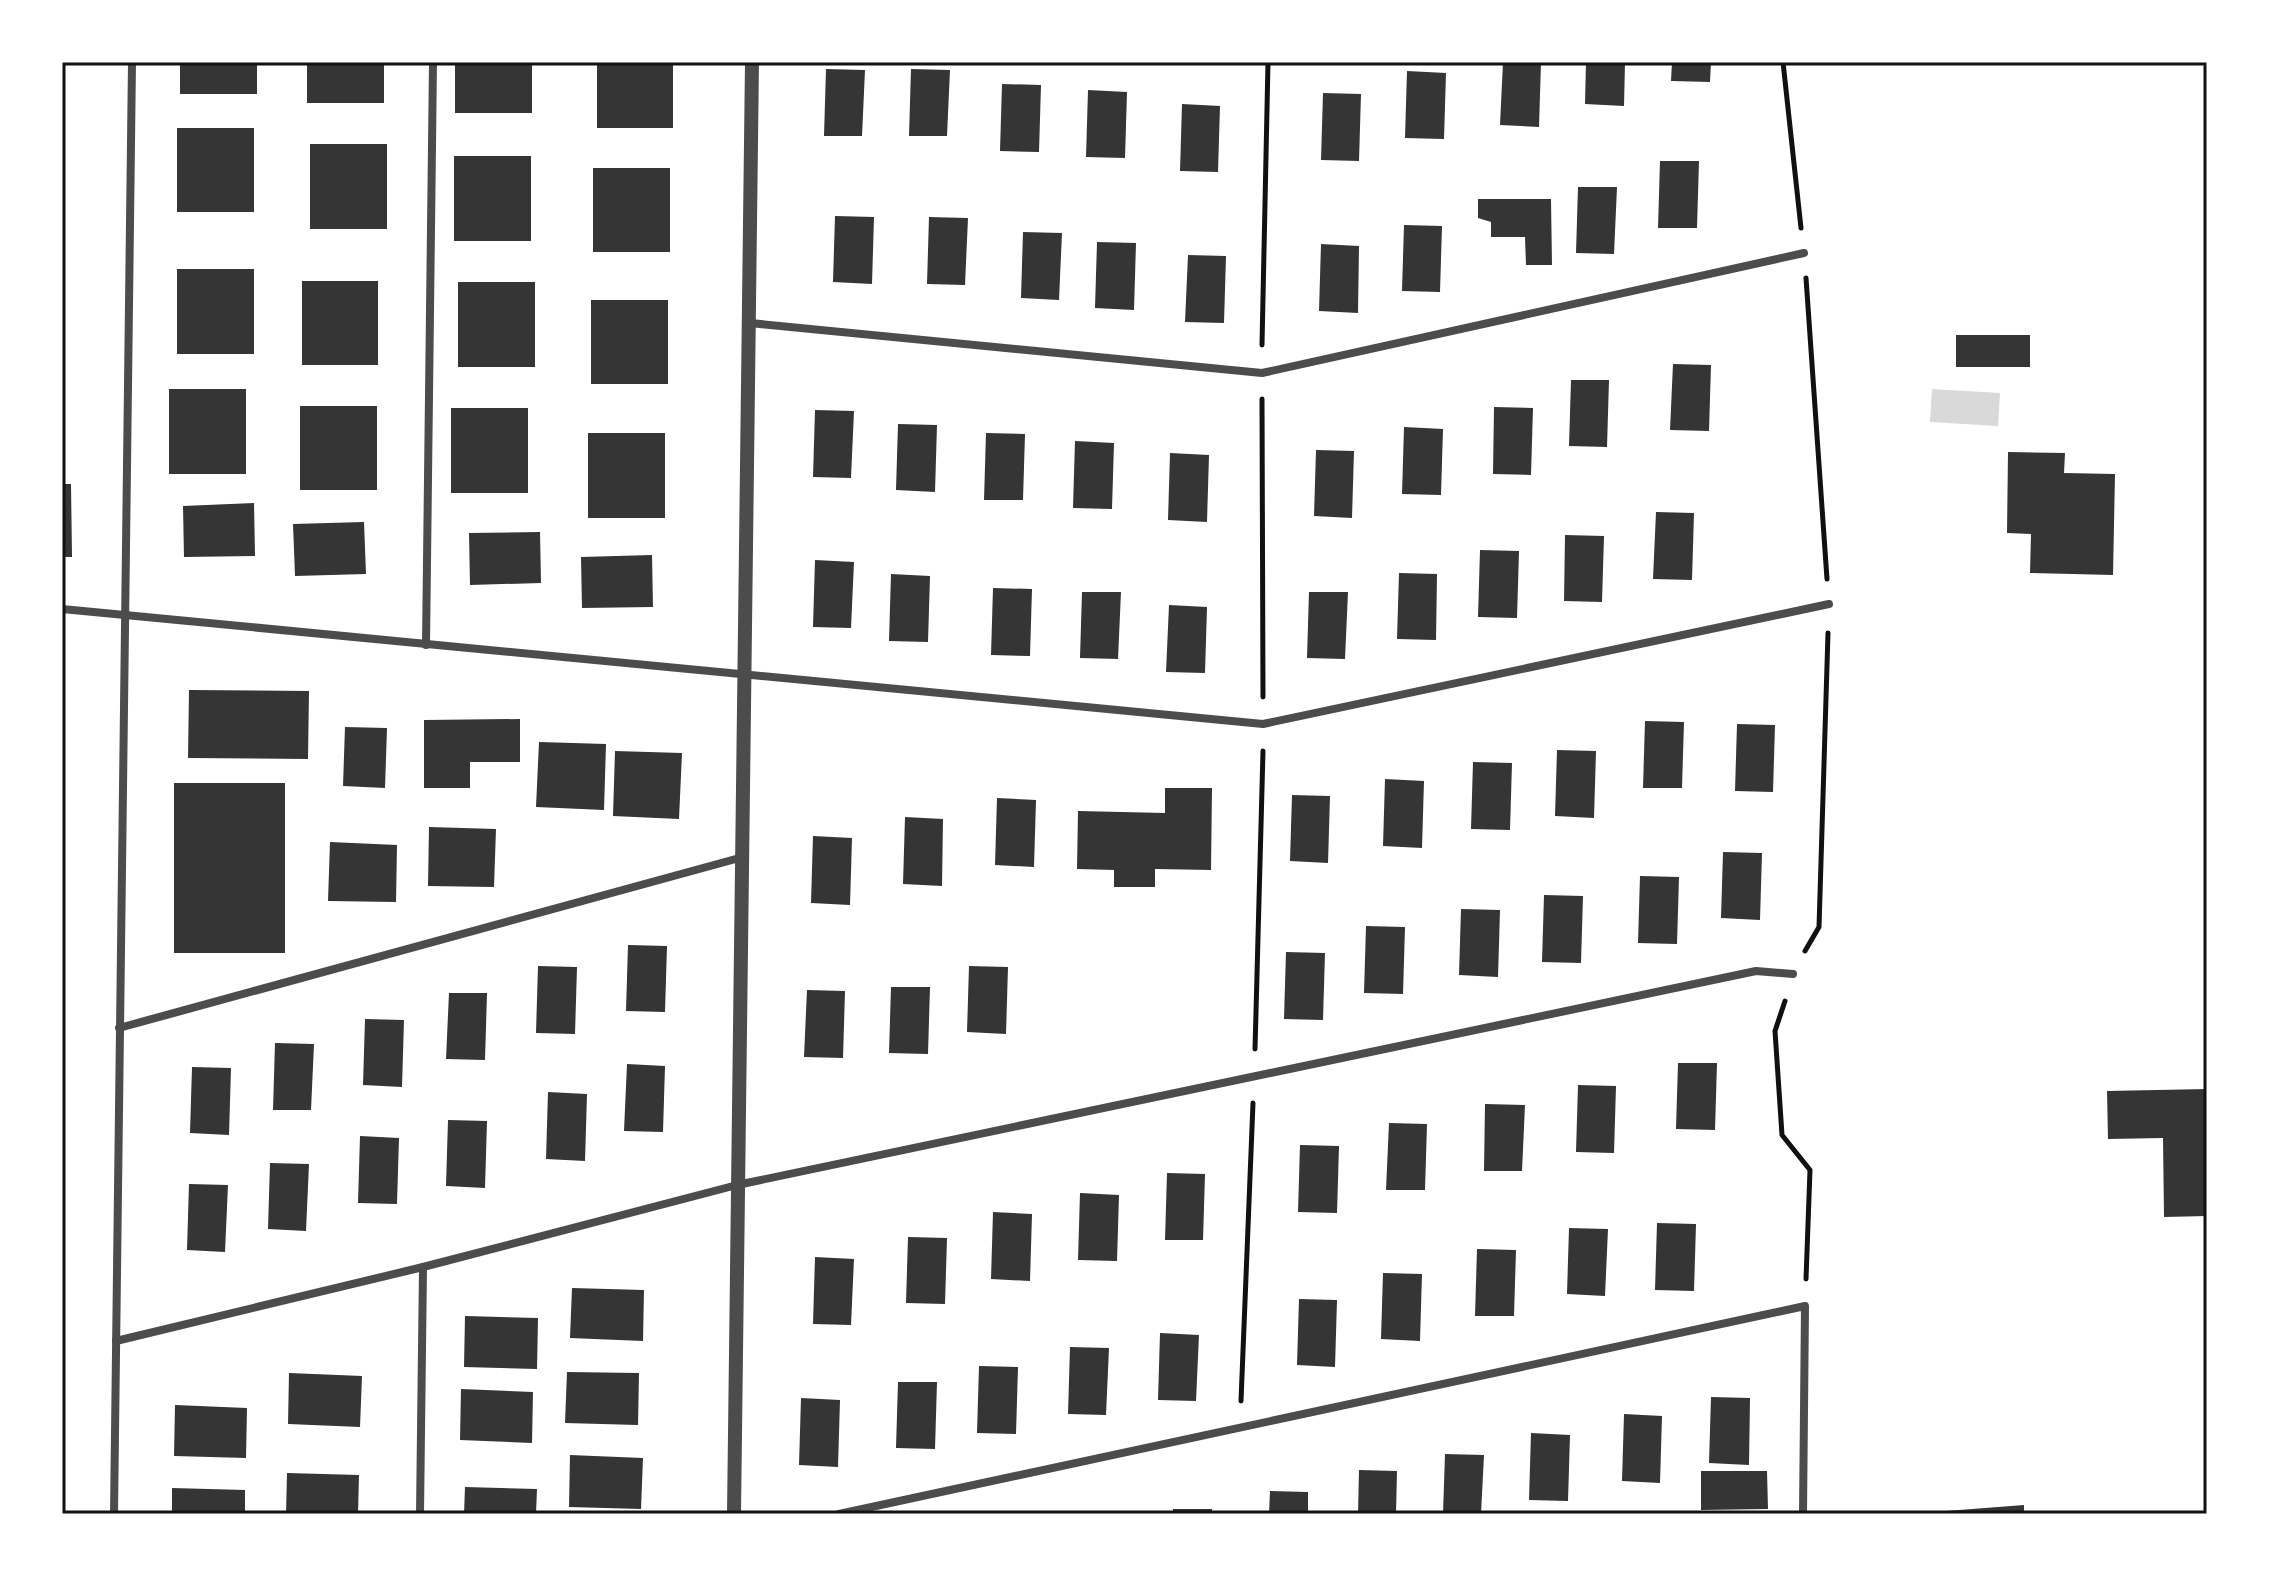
<svg xmlns="http://www.w3.org/2000/svg" width="2269" height="1576" viewBox="0 0 2269 1576" font-family="Figtree,sans-serif">
<style>
.water{fill:#d9d9d9}
.building{fill:#353535}
.lines{fill:none;stroke-linecap:round;stroke-linejoin:round}
.path{stroke:#111;stroke-width:5}
.minor{stroke:#4c4c4c;stroke-width:8}
.tertiary{stroke:#4c4c4c;stroke-width:14}
.neatline{fill:none;stroke:#111;stroke-width:3}
</style>
<rect width="100%" height="100%" fill="#fff"/>
<polygon class="water" points="1932,389 2000,393 1998,426 1930,422"/>
<g class="building">
<rect x="180" y="62" width="77" height="32"/>
<rect x="307" y="62" width="77" height="41"/>
<rect x="455" y="62" width="77" height="51"/>
<rect x="597" y="62" width="76" height="66"/>
<polygon points="1503,62 1541,62 1539,127 1500,125"/>
<polygon points="1586,62 1625,62 1624,106 1585,104"/>
<polygon points="1672,62 1711,62 1710,82 1671,81"/>
<polygon points="826,69 865,70 862,136 824,136"/>
<polygon points="911,69 950,70 947,136 909,136"/>
<polygon points="1407,71 1446,73 1444,139 1405,138"/>
<polygon points="1002,84 1041,85 1039,152 1000,151"/>
<polygon points="1088,90 1127,92 1125,158 1086,157"/>
<polygon points="1323,93 1361,94 1359,161 1321,160"/>
<polygon points="1182,104 1220,106 1218,172 1180,171"/>
<rect x="177" y="128" width="77" height="84"/>
<rect x="310" y="144" width="77" height="85"/>
<rect x="454" y="156" width="77" height="85"/>
<polygon points="1660,161 1699,161 1697,228 1658,228"/>
<rect x="593" y="168" width="77" height="84"/>
<polygon points="1578,187 1617,187 1614,254 1576,253"/>
<polygon points="1478,199 1551,199 1552,265 1526,265 1525,237 1491,237 1491,222 1478,218"/>
<polygon points="835,216 874,217 872,284 833,282"/>
<polygon points="929,217 968,218 965,285 927,284"/>
<polygon points="1404,225 1442,226 1440,292 1402,291"/>
<polygon points="1023,232 1062,233 1059,300 1021,298"/>
<polygon points="1097,242 1136,243 1134,310 1095,308"/>
<polygon points="1321,244 1359,246 1358,313 1319,311"/>
<polygon points="1188,255 1226,256 1224,323 1185,322"/>
<rect x="177" y="269" width="77" height="85"/>
<rect x="302" y="281" width="76" height="84"/>
<rect x="458" y="282" width="77" height="85"/>
<rect x="591" y="300" width="77" height="84"/>
<rect x="1956" y="335" width="74" height="32"/>
<polygon points="1673,364 1711,365 1709,431 1670,430"/>
<polygon points="1571,380 1609,380 1607,447 1569,446"/>
<rect x="169" y="389" width="77" height="85"/>
<rect x="300" y="406" width="77" height="84"/>
<polygon points="1494,407 1533,408 1531,475 1493,474"/>
<rect x="451" y="408" width="77" height="85"/>
<polygon points="815,410 854,411 851,478 813,477"/>
<polygon points="898,424 937,425 935,492 896,490"/>
<polygon points="1404,427 1443,429 1441,495 1402,494"/>
<rect x="588" y="433" width="77" height="85"/>
<polygon points="986,433 1025,434 1023,500 984,500"/>
<polygon points="1075,441 1114,443 1112,509 1073,508"/>
<polygon points="1316,450 1354,451 1352,518 1314,516"/>
<polygon points="2008,452 2065,453 2064,473 2115,474 2113,575 2030,573 2031,534 2007,533"/>
<polygon points="1170,453 1209,455 1207,522 1168,520"/>
<polygon points="62,484 71,484 72,557 62,557"/>
<polygon points="254,503 255,556 184,557 183,506"/>
<polygon points="1656,512 1694,513 1692,580 1653,579"/>
<polygon points="364,522 366,574 295,576 293,524"/>
<polygon points="540,532 541,583 470,585 469,533"/>
<polygon points="1565,535 1604,536 1602,602 1564,601"/>
<polygon points="1480,550 1519,551 1517,618 1478,617"/>
<polygon points="652,555 653,607 582,608 581,557"/>
<polygon points="815,560 854,562 851,628 813,627"/>
<polygon points="1399,573 1437,574 1436,640 1397,639"/>
<polygon points="891,574 930,576 928,642 889,641"/>
<polygon points="993,588 1032,589 1030,656 991,655"/>
<polygon points="1082,592 1121,592 1118,659 1080,658"/>
<polygon points="1309,592 1348,592 1345,659 1307,658"/>
<polygon points="1169,605 1207,607 1205,673 1166,672"/>
<polygon points="189,690 309,691 308,759 188,758"/>
<polygon points="520,719 520,762 470,762 470,788 424,788 424,720"/>
<polygon points="1645,721 1684,722 1682,788 1643,788"/>
<polygon points="1737,724 1775,725 1773,792 1735,791"/>
<polygon points="345,727 387,728 385,788 343,786"/>
<polygon points="539,742 606,744 604,810 536,807"/>
<polygon points="1557,750 1596,751 1594,818 1555,816"/>
<polygon points="615,751 682,753 679,819 613,816"/>
<polygon points="1473,762 1512,763 1510,830 1471,829"/>
<polygon points="1385,779 1424,781 1422,848 1383,846"/>
<rect x="174" y="783" width="111" height="170"/>
<polygon points="1165,788 1212,788 1211,870 1155,869 1155,887 1114,887 1114,870 1077,869 1078,811 1165,813"/>
<polygon points="1292,795 1330,796 1328,863 1290,861"/>
<polygon points="997,798 1036,800 1034,867 995,865"/>
<polygon points="905,817 943,819 942,886 903,884"/>
<polygon points="429,827 496,829 494,887 428,886"/>
<polygon points="813,836 852,838 850,905 811,903"/>
<polygon points="330,842 397,845 396,902 328,901"/>
<polygon points="1723,852 1762,853 1760,920 1721,918"/>
<polygon points="1640,876 1679,877 1677,944 1638,943"/>
<polygon points="1544,895 1583,896 1581,963 1542,962"/>
<polygon points="1461,909 1500,910 1498,977 1459,975"/>
<polygon points="1366,926 1405,927 1403,994 1364,993"/>
<polygon points="628,945 667,946 665,1012 626,1011"/>
<polygon points="1286,952 1325,953 1323,1020 1284,1019"/>
<polygon points="538,966 577,967 575,1034 536,1033"/>
<polygon points="969,966 1008,967 1006,1034 967,1032"/>
<polygon points="891,987 930,987 928,1054 889,1053"/>
<polygon points="807,990 845,991 843,1058 804,1057"/>
<polygon points="449,993 487,993 485,1060 446,1059"/>
<polygon points="365,1019 404,1020 402,1087 363,1085"/>
<polygon points="275,1043 314,1044 311,1110 273,1110"/>
<polygon points="1678,1063 1717,1063 1715,1130 1676,1129"/>
<polygon points="627,1064 665,1066 663,1132 624,1131"/>
<polygon points="192,1067 231,1068 229,1135 190,1133"/>
<polygon points="1578,1085 1616,1086 1614,1153 1576,1152"/>
<polygon points="2207,1089 2207,1216 2164,1217 2163,1138 2108,1139 2107,1091"/>
<polygon points="548,1092 587,1094 585,1161 546,1159"/>
<polygon points="1485,1104 1525,1105 1522,1171 1484,1171"/>
<polygon points="448,1120 487,1121 485,1188 446,1186"/>
<polygon points="1389,1123 1427,1124 1425,1190 1386,1190"/>
<polygon points="360,1136 399,1138 397,1204 358,1203"/>
<polygon points="1300,1145 1339,1146 1337,1213 1298,1212"/>
<polygon points="270,1163 309,1164 306,1231 268,1229"/>
<polygon points="1167,1173 1205,1174 1203,1240 1165,1240"/>
<polygon points="189,1184 228,1185 225,1252 187,1250"/>
<polygon points="1080,1193 1119,1195 1117,1261 1078,1260"/>
<polygon points="993,1212 1032,1214 1030,1281 991,1279"/>
<polygon points="1657,1223 1696,1224 1694,1291 1655,1290"/>
<polygon points="1569,1228 1608,1229 1605,1296 1567,1294"/>
<polygon points="908,1237 947,1238 945,1304 906,1303"/>
<polygon points="1477,1249 1516,1250 1514,1316 1475,1316"/>
<polygon points="815,1257 854,1259 851,1325 813,1324"/>
<polygon points="1383,1273 1422,1274 1420,1341 1381,1339"/>
<polygon points="572,1288 644,1290 643,1341 570,1338"/>
<polygon points="1299,1299 1337,1300 1335,1367 1297,1365"/>
<polygon points="465,1316 538,1318 537,1369 464,1367"/>
<polygon points="1160,1333 1199,1335 1196,1401 1158,1400"/>
<polygon points="1070,1347 1109,1348 1106,1415 1068,1414"/>
<polygon points="979,1366 1018,1367 1016,1434 977,1433"/>
<polygon points="567,1372 639,1373 638,1425 565,1423"/>
<polygon points="289,1373 362,1376 360,1427 288,1424"/>
<polygon points="898,1382 937,1382 935,1449 896,1448"/>
<polygon points="461,1389 533,1392 532,1443 460,1440"/>
<polygon points="1711,1397 1750,1398 1749,1465 1709,1463"/>
<polygon points="801,1398 840,1400 838,1467 799,1465"/>
<polygon points="175,1405 247,1408 246,1458 174,1456"/>
<polygon points="1624,1414 1662,1416 1660,1483 1622,1481"/>
<polygon points="1531,1433 1570,1435 1568,1501 1529,1500"/>
<polygon points="1445,1454 1484,1455 1481,1514 1443,1514"/>
<polygon points="570,1455 643,1458 641,1509 569,1507"/>
<polygon points="1359,1470 1397,1471 1396,1514 1358,1514"/>
<polygon points="1701,1471 1767,1471 1768,1509 1701,1510"/>
<polygon points="287,1473 359,1475 358,1514 286,1514"/>
<polygon points="465,1487 537,1489 536,1514 464,1514"/>
<polygon points="172,1488 245,1490 245,1514 172,1514"/>
<polygon points="1270,1491 1308,1492 1308,1514 1269,1514"/>
<polygon points="2024,1505 2024,1514 1933,1514 1933,1512"/>
<rect x="1173" y="1509" width="39" height="5"/>
</g>
<g class="lines">
<g class="path">
<polyline points="1783,62 1801,228"/>
<polyline points="1806,278 1827,579"/>
<polyline points="1262,345 1268,62"/>
<polyline points="1262,399 1263,697"/>
<polyline points="1805,951 1819,927 1828,633"/>
<polyline points="1785,1001 1775,1031 1782,1135 1810,1170 1806,1279"/>
<polyline points="1255,1049 1263,751"/>
<polyline points="1241,1401 1253,1103"/>
</g>
<g class="minor">
<polyline points="750,323 1262,373 1804,253"/>
<polyline points="62,609 1263,724 1829,604"/>
<polyline points="426,645 433,62"/>
<polyline points="119,1028 743,857"/>
<polyline points="116,1341 423,1267 737,1185 1756,971 1793,974"/>
<polyline points="114,1514 132,62"/>
<polyline points="420,1514 423,1267"/>
<polyline points="839,1514 1805,1306 1803,1514"/>
</g>
<polyline class="tertiary" points="734,1514 752,62"/>
</g>
<rect width="2269" height="1576" fill="none" stroke="#ffffff" stroke-width="128"/>
<rect x="64" y="64" width="2141" height="1448" class="neatline"/>
</svg>
